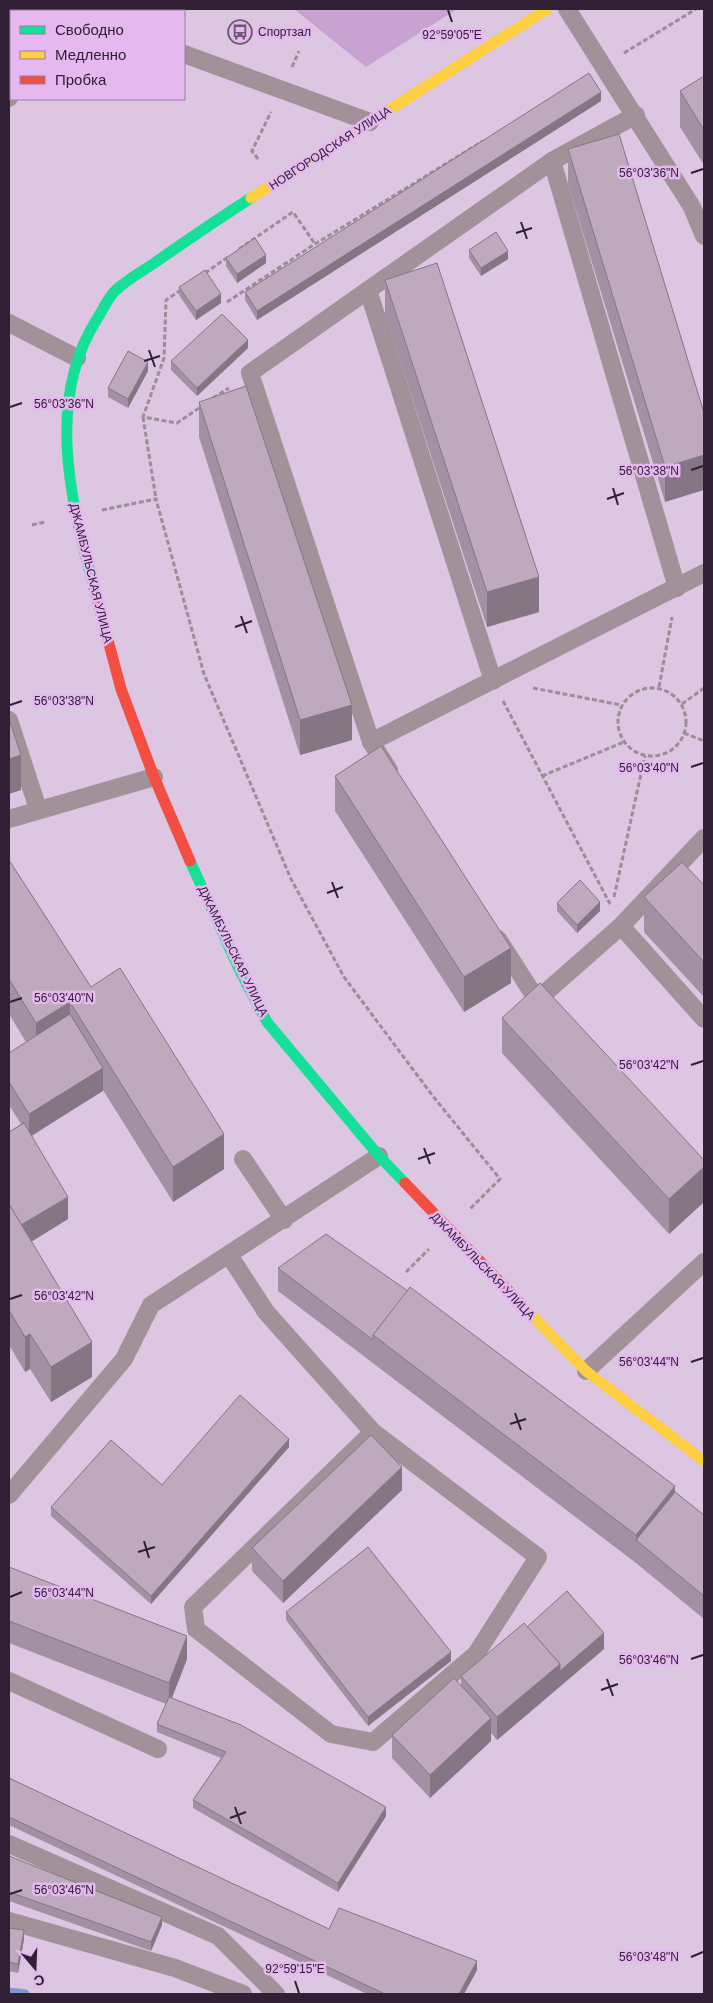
<svg xmlns="http://www.w3.org/2000/svg" width="713" height="2003" viewBox="0 0 713 2003" font-family="Arial,sans-serif">
<style>
.green{fill:#c8a2d0}
.lines{fill:none;stroke-linecap:round;stroke-linejoin:round}
.stream{stroke:#7f97d3;stroke-width:9}
.path{stroke:#9c8d96;stroke-width:3;stroke-dasharray:5 2.5;stroke-linecap:butt}
.lane{stroke:#a29198;stroke-width:18}
.fast{stroke:#16e098;stroke-width:11}
.slow{stroke:#ffcf43;stroke-width:11}
.jam{stroke:#f24e42;stroke-width:11}
.wall{fill:#a391a3}
.shaded-wall{fill:#857684}
.building{fill:#bea9bd;stroke:#857684}
.ticks{fill:none;stroke:#312035;stroke-width:2}
.labels{text-anchor:middle;dominant-baseline:central;stroke-width:5;stroke-linejoin:round;paint-order:stroke}
.poi-label{font-size:12px;fill:#312035;stroke:#e5b9ef;text-anchor:start}
.street-label{font-size:12px;fill:#312035;stroke:#e5b9ef}
.ticks-label{font-size:12px;text-anchor:middle;fill:#312035;stroke:#e5b9ef;stroke-width:5;stroke-linejoin:round;paint-order:stroke}
</style>
<rect width="100%" height="100%" fill="#ddc6e2"/>
<polygon class="green" points="294,9 457,9 366,67"/>
<g class="lines">
<polyline class="stream" points="9,1992 25,1994"/>
<g class="path">
<polyline points="624,53 696,9"/>
<polyline points="292,67 299,51"/>
<polyline points="258,159 252,151 271,112"/>
<polyline points="239,249 293,212 315,244"/>
<polyline points="205,273 228,257"/>
<polyline points="181,290 166,300 164,358 143,417 177,423 202,406"/>
<polyline points="227,302 315,244 483,141"/>
<polyline points="213,398 229,388"/>
<polyline points="143,417 156,499"/>
<polyline points="102,510 156,499 204,674 291,879 344,977 432,1095 500,1179 469,1210"/>
<polyline points="32,525 45,522"/>
<polyline points="659,687 672,617"/>
<circle cx="652" cy="722" r="34"/>
<polyline points="533,688 621,705"/>
<polyline points="503,701 610,904"/>
<polyline points="682,704 704,688"/>
<polyline points="684,733 704,741"/>
<polyline points="542,776 624,742"/>
<polyline points="614,897 645,756"/>
<polyline points="406,1272 429,1249"/>
</g>
<g class="lane">
<polyline points="567,9 692,207 704,236"/>
<polyline points="184,54 370,122"/>
<polyline points="9,98 11,94"/>
<polyline points="552,161 677,588"/>
<polyline points="368,290 493,681"/>
<polyline points="9,323 77,358"/>
<polyline points="9,720 38,809"/>
<polyline points="371,742 704,573"/>
<polyline points="389,770 371,742 250,373 552,161 636,115"/>
<polyline points="9,819 154,777"/>
<polyline points="621,926 704,1019"/>
<polyline points="498,939 537,1000 545,1009"/>
<polyline points="537,1000 621,926 704,838"/>
<polyline points="243,1159 284,1220"/>
<polyline points="229,1255 266,1312 373,1432 538,1557 476,1654 373,1742 331,1734 196,1629 193,1607 373,1432"/>
<polyline points="586,1371 704,1262"/>
<polyline points="9,1495 124,1359 151,1305 379,1156"/>
<polyline points="9,1681 158,1749"/>
<polyline points="9,1844 218,1936 276,1994"/>
<polyline points="9,1921 175,1968 243,1994"/>
</g>
<g class="fast">
<path d="M93,584C70,498 46,399 97,319C103,310 108,297 116,290C127,280 141,272 153,264C186,241 218,219 251,198"/>
<polyline points="190,861 240,971 267,1022 379,1156 405,1183"/>
</g>
<g class="slow">
<polyline points="251,198 547,9"/>
<polyline points="522,1305 586,1371 704,1461"/>
</g>
<g class="jam">
<polyline points="93,584 121,689 154,777 190,861"/>
<polyline points="405,1183 522,1305"/>
</g>
</g>
<g class="wall">
<polygon points="704,76 704,165 680,127 680,91"/>
<polygon points="601,101 257,320 245,300 245,292"/>
<polygon points="568,149 704,413 665,502 568,184"/>
<polygon points="469,250 508,259 481,276 469,258"/>
<polygon points="226,258 266,263 237,283 226,266"/>
<polygon points="385,280 539,612 487,627 385,315"/>
<polygon points="179,287 221,303 196,320 179,295"/>
<polygon points="248,348 197,396 171,370 171,361"/>
<polygon points="148,371 128,408 108,397 108,388"/>
<polygon points="199,402 352,740 300,755 199,437"/>
<polygon points="335,776 511,983 464,1012 335,811"/>
<polygon points="9,860 91,987 224,1169 173,1202 103,1090 32,1136 68,1219 31,1242 92,1377 51,1402 30,1369 25,1372 9,1345 9,1132 21,1124 9,1105 9,1053 26,1042 9,1014"/>
<polygon points="704,885 704,997 644,932 644,897"/>
<polygon points="557,903 600,911 577,933 557,911"/>
<polygon points="502,1018 704,1160 704,1202 669,1234 502,1053"/>
<polygon points="278,1268 675,1492 704,1515 704,1619 636,1563 278,1291"/>
<polygon points="289,1447 151,1604 51,1516 51,1507 162,1485"/>
<polygon points="402,1490 283,1603 252,1571 252,1548"/>
<polygon points="9,1567 187,1659 172,1698 386,1816 338,1892 193,1808 193,1800 221,1758 157,1732 157,1724 166,1704 9,1643"/>
<polygon points="286,1612 451,1661 368,1726 286,1620"/>
<polygon points="527,1627 604,1649 497,1740 491,1733 491,1741 430,1798 392,1758 392,1735 461,1685 461,1676"/>
<polygon points="9,1778 329,1929 477,1970 464,1994 367,1994 9,1825"/>
<polygon points="9,1856 162,1925 151,1951 9,1901"/>
<polygon points="9,1928 24,1939 18,1973 9,1971"/>
</g>
<g class="shaded-wall">
<polygon points="601,92 601,101 257,320 257,311"/>
<polygon points="508,251 508,259 481,276 481,268"/>
<polygon points="266,255 266,263 237,283 237,274"/>
<polygon points="221,294 221,303 196,320 196,311"/>
<polygon points="248,340 248,348 197,396 197,388"/>
<polygon points="148,362 148,371 128,408 128,399"/>
<polygon points="704,455 704,490 665,502 665,467"/>
<polygon points="539,577 539,612 487,627 487,592"/>
<polygon points="352,705 352,740 300,755 300,720"/>
<polygon points="21,755 21,790 9,794 9,759"/>
<polygon points="600,902 600,911 577,933 577,925"/>
<polygon points="511,948 511,983 464,1012 464,977"/>
<polygon points="70,1002 70,1037 36,1058 36,1023"/>
<polygon points="103,1068 103,1091 29,1137 29,1114"/>
<polygon points="224,1134 224,1169 173,1202 173,1167"/>
<polygon points="704,1167 704,1202 669,1234 669,1199"/>
<polygon points="68,1197 68,1219 16,1251 16,1228"/>
<polygon points="30,1334 30,1369 25,1372 25,1337"/>
<polygon points="92,1342 92,1377 51,1402 51,1367"/>
<polygon points="289,1439 289,1447 151,1604 151,1596"/>
<polygon points="402,1467 402,1490 283,1603 283,1581"/>
<polygon points="675,1486 675,1514 636,1540 636,1535"/>
<polygon points="604,1633 604,1649 497,1740 497,1717 560,1664"/>
<polygon points="187,1636 187,1659 169,1705 169,1683"/>
<polygon points="451,1652 451,1661 368,1726 368,1717"/>
<polygon points="491,1718 491,1741 430,1798 430,1775"/>
<polygon points="386,1807 386,1816 338,1892 338,1883"/>
<polygon points="162,1917 162,1925 151,1951 151,1942"/>
<polygon points="24,1930 24,1939 18,1973 18,1964"/>
<polygon points="477,1961 477,1970 464,1994 459,1994"/>
</g>
<g class="building">
<polygon points="589,73 601,92 257,311 245,292"/>
<polygon points="704,76 704,130 680,91"/>
<polygon points="619,134 704,413 704,455 665,467 568,149"/>
<polygon points="496,232 508,251 481,268 469,250"/>
<polygon points="255,238 266,255 237,274 226,258"/>
<polygon points="437,263 539,577 487,592 385,280"/>
<polygon points="205,270 221,294 196,311 179,287"/>
<polygon points="222,314 248,340 197,388 171,361"/>
<polygon points="128,351 148,362 128,399 108,388"/>
<polygon points="246,386 352,705 300,720 199,402"/>
<polygon points="9,719 21,755 9,759"/>
<polygon points="381,746 511,948 464,977 335,776"/>
<polygon points="9,860 91,987 120,968 224,1134 173,1167 70,1002 36,1023 9,979"/>
<polygon points="682,862 704,885 704,962 644,897"/>
<polygon points="580,880 600,902 577,925 557,903"/>
<polygon points="540,983 704,1160 704,1167 669,1199 502,1018"/>
<polygon points="70,1014 103,1068 29,1114 9,1082 9,1053"/>
<polygon points="24,1123 68,1197 21,1225 9,1204 9,1132"/>
<polygon points="9,1204 92,1342 51,1367 30,1334 25,1337 9,1310"/>
<polygon points="326,1234 408,1291 373,1335 373,1340 278,1268"/>
<polygon points="410,1287 675,1486 636,1535 373,1335"/>
<polygon points="240,1395 289,1439 151,1596 51,1507 111,1440 162,1485"/>
<polygon points="371,1435 402,1467 283,1581 252,1548"/>
<polygon points="675,1492 704,1515 704,1596 636,1540"/>
<polygon points="368,1547 451,1652 368,1717 286,1612"/>
<polygon points="9,1567 187,1636 169,1683 9,1621"/>
<polygon points="567,1591 604,1633 560,1671 560,1664 527,1627"/>
<polygon points="524,1623 560,1664 497,1717 461,1676"/>
<polygon points="454,1678 491,1718 430,1775 392,1735"/>
<polygon points="169,1697 241,1725 386,1807 338,1883 193,1800 226,1752 157,1724"/>
<polygon points="9,1778 329,1929 339,1908 477,1961 459,1994 385,1994 9,1817"/>
<polygon points="9,1856 162,1917 151,1942 9,1892"/>
<polygon points="9,1928 24,1930 18,1964 9,1962"/>
</g>
<path class="ticks" d="M448,10L452,22M691,173L703,169M521,222L527,239M516,233L532,228M149,350L155,367M144,361L160,356M10,407L22,403M691,470L703,466M613,488L618,505M607,499L624,493M241,616L247,633M235,627L252,621M10,705L22,701M691,767L703,763M332,882L338,898M327,893L343,887M10,1002L22,998M691,1065L703,1061M424,1148L430,1164M418,1159L435,1153M10,1299L22,1295M691,1362L703,1358M515,1413L521,1430M510,1424L526,1419M144,1541L149,1558M138,1552L155,1547M10,1597L22,1592M691,1659L703,1655M607,1679L613,1696M601,1690L618,1684M235,1807L241,1824M230,1818L246,1812M10,1894L22,1890M691,1957L703,1952M295,1981L299,1993"/>
<defs>
<g id="bus-ring" transform="scale(1.25)"><circle r="9.5" fill="#e5b9ef" stroke="#6d5a72" stroke-width="1.5"/><path d="M-5-6H5V4H4V6H2V4H-2V6H-4V4H-5ZM-3.5-4V0h7V-4ZM-3.5 1.2v1.5H-2V1.2ZM2 1.2v1.5H3.5V1.2Z" fill="#6d5a72"/></g>
</defs>
<g fill-rule="evenodd">
<use href="#bus-ring" x="240" y="32"/>
</g>
<g class="labels">
<g class="poi-label">
<text x="258" y="32">Спортзал</text>
</g>
<g class="street-label">
<text transform="translate(330 148) rotate(-33)">НОВГОРОДСКАЯ УЛИЦА</text>
<text transform="translate(91 573) rotate(76)">ДЖАМБУЛЬСКАЯ УЛИЦА</text>
<text transform="translate(233 951) rotate(64)">ДЖАМБУЛЬСКАЯ УЛИЦА</text>
<text transform="translate(483 1266) rotate(46)">ДЖАМБУЛЬСКАЯ УЛИЦА</text>
</g>
</g>
<g class="ticks-label">
<text x="452" y="39">92°59'05"E</text>
<text x="649" y="177">56°03'36"N</text>
<text x="64" y="408">56°03'36"N</text>
<text x="649" y="475">56°03'38"N</text>
<text x="64" y="705">56°03'38"N</text>
<text x="649" y="772">56°03'40"N</text>
<text x="64" y="1002">56°03'40"N</text>
<text x="649" y="1069">56°03'42"N</text>
<text x="64" y="1300">56°03'42"N</text>
<text x="649" y="1366">56°03'44"N</text>
<text x="64" y="1597">56°03'44"N</text>
<text x="649" y="1664">56°03'46"N</text>
<text x="64" y="1894">56°03'46"N</text>
<text x="649" y="1961">56°03'48"N</text>
<text x="295" y="1973">92°59'15"E</text>
</g>
<rect width="713" height="2003" fill="none" stroke="#312035" stroke-width="20"/>
<rect x="10" y="10" width="175" height="90" fill="#e5b9ef" stroke="#9d7ca5"/>
<rect x="20" y="26" width="25" height="8" fill="#16e098" stroke="#9d7ca5"/>
<text x="55" y="35" font-size="15" fill="#312035">Свободно</text>
<rect x="20" y="51" width="25" height="8" fill="#ffcf43" stroke="#9d7ca5"/>
<text x="55" y="60" font-size="15" fill="#312035">Медленно</text>
<rect x="20" y="76" width="25" height="8" fill="#f24e42" stroke="#9d7ca5"/>
<text x="55" y="85" font-size="15" fill="#312035">Пробка</text>
<g transform="translate(35 1968) rotate(161)" stroke="#e5b9ef" stroke-width="4" paint-order="stroke">
<path d="M0-4L9 19L0 12L-9 19Z" fill="#312035"/>
<text y="-8" font-size="14" font-weight="bold" text-anchor="middle" fill="#312035">С</text>
</g>
</svg>
